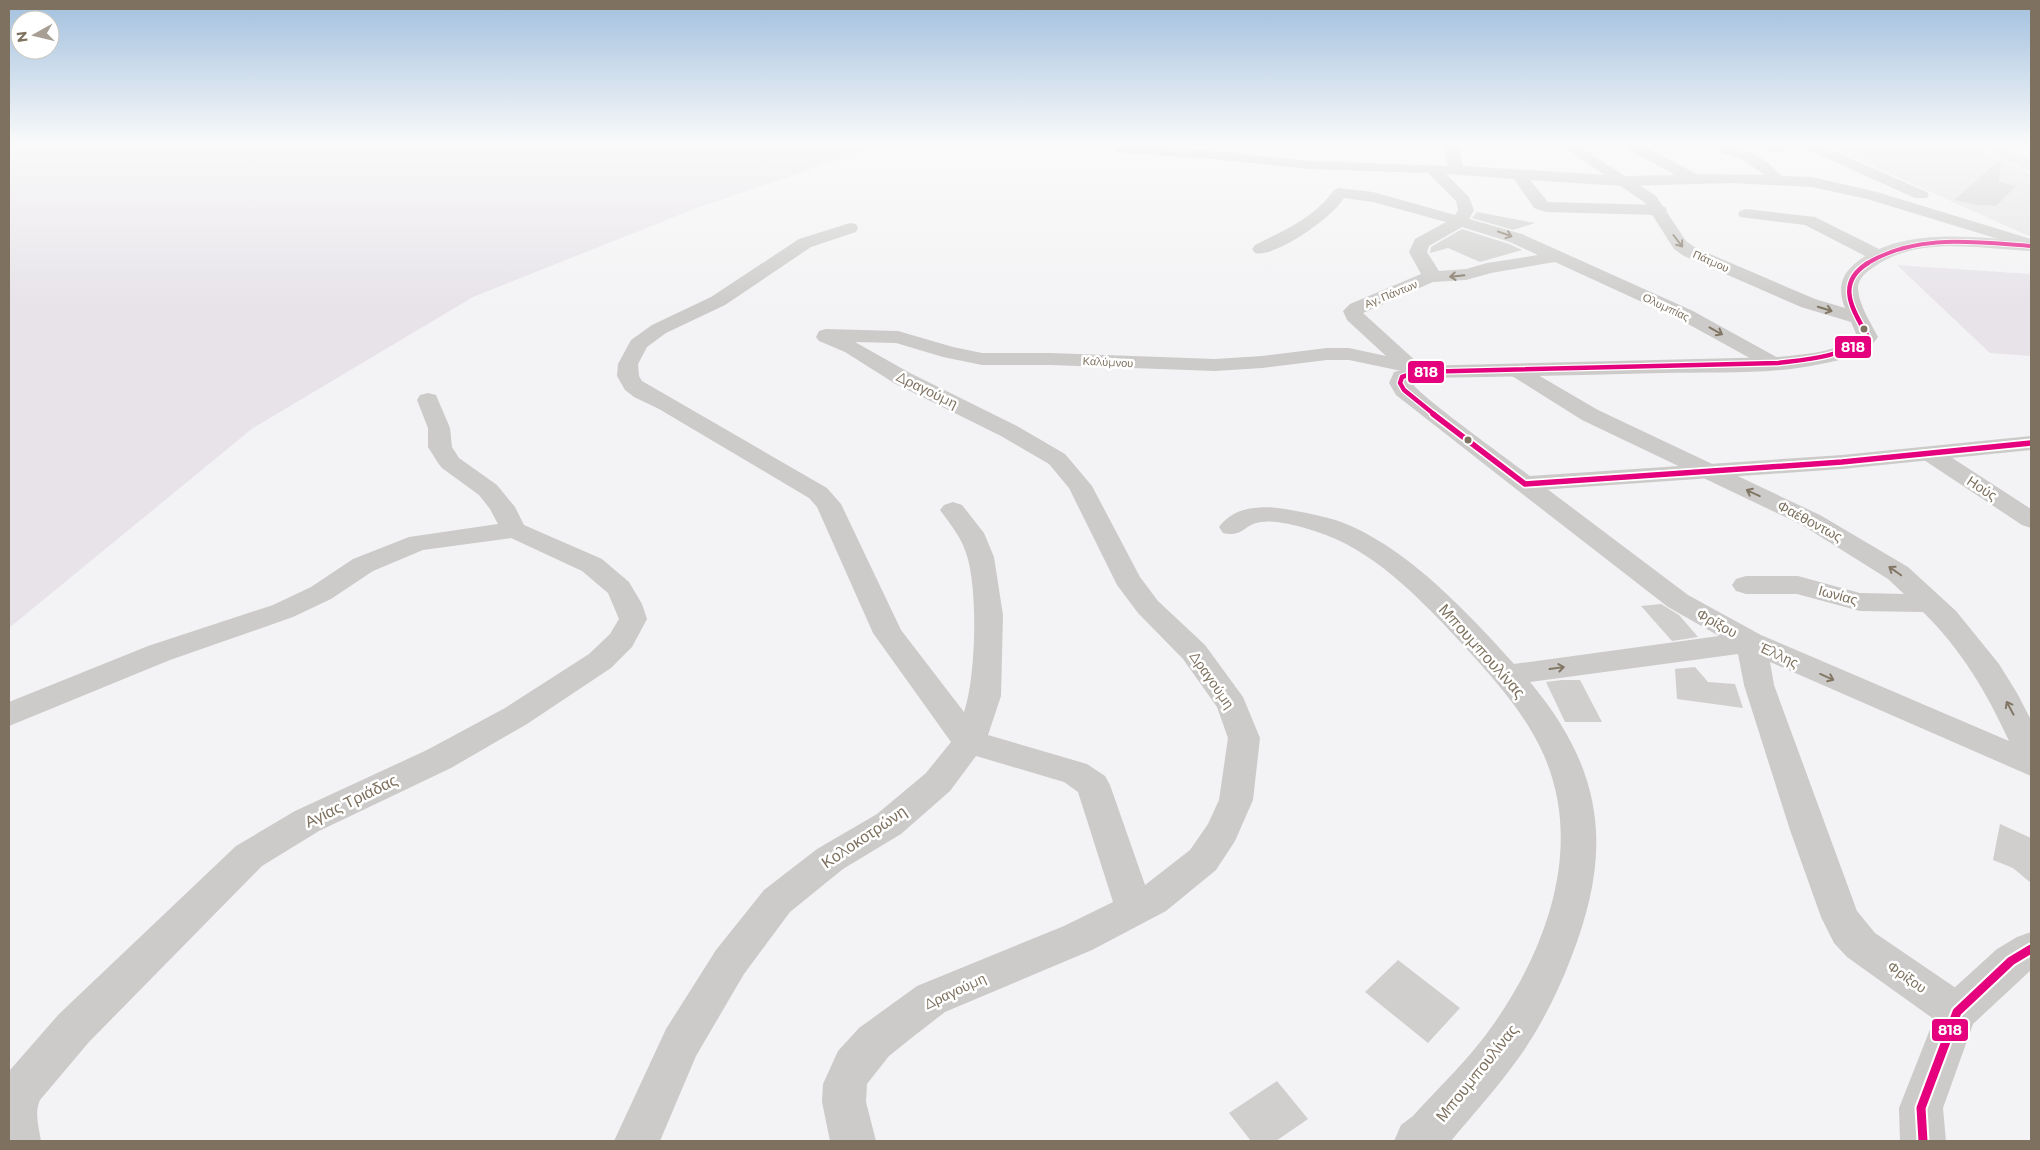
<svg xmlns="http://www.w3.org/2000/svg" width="2040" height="1150" viewBox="0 0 2040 1150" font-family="Montserrat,sans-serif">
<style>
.built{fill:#e4e3e3}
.green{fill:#e7e3e9}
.building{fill:#d0cfce}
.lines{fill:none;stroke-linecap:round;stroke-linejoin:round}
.primary-casing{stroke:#d1cfcf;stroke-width:1}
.minor{fill:#cccbca;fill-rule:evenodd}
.tertiary{fill:#cccbca;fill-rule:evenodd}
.primary{fill:#dfdfdf;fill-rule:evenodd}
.bus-1-far3-casing{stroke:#fff;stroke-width:5.5}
.bus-1-far2-casing{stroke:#fff;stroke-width:7}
.bus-1-far1-casing{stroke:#fff;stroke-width:9}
.bus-1-casing{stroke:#fff;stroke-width:13}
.bus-1-far3{stroke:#e5007d;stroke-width:4}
.bus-1-far2{stroke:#e5007d;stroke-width:4.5}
.bus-1-far1{stroke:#e5007d;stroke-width:5.5}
.bus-1{stroke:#e5007d;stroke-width:9}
.oneway{stroke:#827664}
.bus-dot{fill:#7e715f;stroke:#fff;stroke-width:2}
.labels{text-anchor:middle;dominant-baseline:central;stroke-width:5;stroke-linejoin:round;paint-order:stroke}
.far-street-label{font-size:11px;fill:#7e715f;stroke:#fff}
.street-label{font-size:14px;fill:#7e715f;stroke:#fff}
.near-street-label{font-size:16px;fill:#7e715f;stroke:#fff}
.line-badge{stroke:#fff;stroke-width:2}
.badge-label{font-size:14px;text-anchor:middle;font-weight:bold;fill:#fff}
</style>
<rect width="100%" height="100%" fill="#f3f3f5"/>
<polygon class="built" points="1826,145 1974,145 2031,174 2031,237"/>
<g class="green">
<polygon points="9,145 882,145 694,209 473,297 253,428 9,628"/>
<polygon points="1897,265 2031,274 2031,356 1990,353"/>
</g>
<g class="building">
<polygon points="2001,159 1999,182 2016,186 1996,206 1977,205 1954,200"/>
<polygon points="1477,212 1535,223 1513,230 1472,218"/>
<polygon points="1462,229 1509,244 1522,250 1480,262 1448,248 1430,253 1431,247"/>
<polygon points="1661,604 1679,615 1698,637 1672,641 1641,606"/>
<polygon points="1695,667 1708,682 1735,684 1743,708 1677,699 1675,669"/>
<polygon points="1562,680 1580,680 1602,722 1565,722 1546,682"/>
<polygon points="2000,824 2031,838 2031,883 2013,868 1993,860"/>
<polygon points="1398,960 1460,1008 1428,1043 1365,992"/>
<polygon points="1277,1081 1308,1119 1276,1141 1251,1141 1229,1113"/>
</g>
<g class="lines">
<g class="primary-casing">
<polygon id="primary" points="1981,145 1999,145 2031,161 2031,171 1983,148"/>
</g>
<g class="minor">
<path d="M1123,145L1201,150L1311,161L1448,166L1444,145H1458L1463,166L1623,176L1675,175L1626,148L1624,145H1641L1697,174L1765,175L1743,160L1709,148L1707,145H1727L1754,154L1768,163L1782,176L1812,177L1877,192L2031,239V249L1867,199L1812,187L1733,183L1623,186L1530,180L1548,202L1659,205L1665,207L1667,210L1665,213L1659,215L1546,212L1534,208L1514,179L1446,174L1469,197L1474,210L1469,219L1522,234L1693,311L1780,359L1783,363L1780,367L1773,369L1766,367L1679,319L1555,262L1491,273L1466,280L1433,282L1363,313L1418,363L1421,367L1418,371L1411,373L1349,360H1327L1262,368L1215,371L1050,365H982L943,357L896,343L855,342L910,373L1017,426L1065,454L1092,486L1140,577L1158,601L1205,645L1243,697L1260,738L1253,800L1235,841L1216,870L1166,911L1092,950L945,1012L914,1036L889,1056L867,1084L866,1102L876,1141H830L822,1102L823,1084L838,1051L859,1028L917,986L1064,926L1113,902L1078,792L1064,782L976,756L950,791L901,834L843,869L790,912L744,974L696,1056L660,1141H614L666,1029L716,950L764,890L817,849L877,814L926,773L951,742L873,633L817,507L809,498L659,409L634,397L625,390L617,376L618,364L631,340L652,325L711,297L799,239L850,223L856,224L858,228L856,232L811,247L725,305L666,333L647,347L638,364L639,376L642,381L827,488L841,504L901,630L964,712C976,677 978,591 967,556C962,538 951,525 940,510L944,505L953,502L962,505L984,533L994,557L1003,615L1001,696L988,735L1087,764L1105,776L1110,785L1145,885L1190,850L1208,824L1219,800L1228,738L1217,707L1183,659L1138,613L1117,585L1069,488L1049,464L1001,436L894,383L845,352L819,341L816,337L819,331L826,329L898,331L953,347L982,353H1050L1215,359L1262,356L1327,348H1349L1386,356L1347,320L1343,311L1350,304L1421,274L1409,252L1415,239L1446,222L1373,202L1344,198C1333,217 1275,258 1255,253L1252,249L1255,245C1285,230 1314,218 1334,190L1339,188L1373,192L1455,215L1458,210L1456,201L1428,173L1311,169L1201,158L1121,153L1116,152L1114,149L1116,146ZM1462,227L1510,242L1538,255L1487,263L1466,269L1439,271L1427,252L1429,246Z"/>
<path d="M1761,145H1780L1784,149L1782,152C1775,154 1765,151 1761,145Z"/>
<polygon points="1802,145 1820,145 1927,192 1929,195 1927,198 1915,198 1804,148"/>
<polygon points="1746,209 1815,217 1885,252 1888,256 1885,260 1879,261 1873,260 1805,225 1740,217 1738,214 1740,211"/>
<path d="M1519,366L1526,368L1598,410L1820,515L1908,567L1956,611L1999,664L2017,693L2031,720V776L1770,662L1774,685L1857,911L1875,933L1972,999L1978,1012L1972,1025L1957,1031L1942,1025L1847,957L1834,943L1821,917L1790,830L1744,685L1738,654L1530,682C1605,772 1613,851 1571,958C1558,992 1541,1026 1520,1056C1499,1086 1474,1113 1451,1141H1394L1401,1125L1413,1116C1440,1086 1470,1058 1493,1025C1549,945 1586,840 1540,747C1522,710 1493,678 1465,647C1426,605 1381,556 1326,535C1310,529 1278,519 1261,522C1244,524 1243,538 1223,533L1219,527C1234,506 1262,505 1285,509C1307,513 1331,517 1351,526C1413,554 1469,614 1514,664L1719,636L1668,607L1516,489L1513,484L1516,479L1525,477L1534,479L1688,595L1761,635L2009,741C1987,693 1961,649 1923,612L1860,611L1797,594H1746L1736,591L1732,585L1736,579L1746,576H1798L1860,593L1904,594L1888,579L1802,525L1582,420L1512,376L1508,372L1512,368Z"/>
<path d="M428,393L436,395L450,428L452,447L459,458L497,485L515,507L524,525L602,559L629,582L642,604L647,619L632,647L611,668L527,724L451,768L319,831L262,866L89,1042L40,1100C34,1113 39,1128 41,1141H9L10,1070L59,1014L236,846L295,811L427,750L505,708L589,654L610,634L619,619L608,593L582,571L511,538L423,550L373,571L331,599L293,617L170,660L9,726V702L148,646L273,605L311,587L353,559L409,537L498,524L490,509L479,495L442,468L438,463L428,447V428L417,400L420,395Z"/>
<polygon points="1932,448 1940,450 2031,509 2031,528 2022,525 1924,460 1920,455 1924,450"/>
</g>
<g class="tertiary">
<path d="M1561,145H1577L1656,196L1686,241L1696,248L1815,299L1845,308C1837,288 1841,274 1858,261C1906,226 1976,238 2031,241V251C1980,249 1919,235 1874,267C1866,272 1859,278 1858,287C1858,304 1871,323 1878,337C1866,355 1841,360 1821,364C1770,375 1715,372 1662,373C1581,375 1500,377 1419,378L1411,381C1412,391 1515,464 1530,476L1842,455L2031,436V450L1842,469L1525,491L1516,489L1396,395L1389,383L1394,372L1417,366L1778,357C1806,354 1835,353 1857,336L1851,322L1801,307L1684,256L1674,249L1644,202Z"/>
<polygon points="2031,932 2031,970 1973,1024 1943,1108 1946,1141 1900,1141 1899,1108 1942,999 1997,949 2017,937"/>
</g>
<use href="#primary" class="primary"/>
<g class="bus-1-far3-casing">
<path id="bus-1-far3" d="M1866,264C1916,233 1974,242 2031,246"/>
</g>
<g class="bus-1-far2-casing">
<path id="bus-1-far2" d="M1435,415L1404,390L1400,383L1402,377L1417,372L1778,363C1811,359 1841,357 1868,337C1854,311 1834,284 1868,263"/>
</g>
<g class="bus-1-far1-casing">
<polyline id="bus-1-far1" points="1433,414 1525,484 1842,462 2031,443"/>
</g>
<g class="bus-1-casing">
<polyline id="bus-1" points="1923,1141 1921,1108 1957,1012 2011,961 2031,949"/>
</g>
<use href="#bus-1-far3" class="bus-1-far3"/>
<use href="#bus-1-far2" class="bus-1-far2"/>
<use href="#bus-1-far1" class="bus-1-far1"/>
<use href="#bus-1" class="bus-1"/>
</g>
<defs><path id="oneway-shaft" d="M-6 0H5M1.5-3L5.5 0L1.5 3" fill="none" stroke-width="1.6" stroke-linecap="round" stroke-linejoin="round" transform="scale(1.25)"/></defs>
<g class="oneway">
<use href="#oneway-shaft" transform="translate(1505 234) rotate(19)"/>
<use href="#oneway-shaft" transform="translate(1678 241) rotate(52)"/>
<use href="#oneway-shaft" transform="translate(1457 276) rotate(174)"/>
<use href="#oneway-shaft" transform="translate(1825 309) rotate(17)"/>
<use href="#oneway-shaft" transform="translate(1716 331) rotate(29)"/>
<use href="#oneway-shaft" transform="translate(1753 493) rotate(-155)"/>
<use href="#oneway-shaft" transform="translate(1895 571) rotate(-145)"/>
<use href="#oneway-shaft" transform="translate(1557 668) rotate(-8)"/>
<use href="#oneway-shaft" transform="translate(1827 677) rotate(24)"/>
<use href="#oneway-shaft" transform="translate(2010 708) rotate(-118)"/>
</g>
<linearGradient id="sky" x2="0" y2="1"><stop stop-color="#a2c0de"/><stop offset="0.47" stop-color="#fafafa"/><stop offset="1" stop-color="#fafafa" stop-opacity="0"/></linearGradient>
<rect width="2040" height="306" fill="url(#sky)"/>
<g class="bus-dot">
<circle cx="1864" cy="329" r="4.5"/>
<circle cx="1468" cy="440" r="4.5"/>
</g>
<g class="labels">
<g class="far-street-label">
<text transform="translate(1711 261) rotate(24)">Πάτμου</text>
<text transform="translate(1391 294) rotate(-22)">Αγ. Πάντων</text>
<text transform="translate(1666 307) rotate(25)">Ολυμπίας</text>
<text transform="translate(1108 362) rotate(3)">Καλύμνου</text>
</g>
<g class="street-label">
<text transform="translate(927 390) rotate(26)">Δραγούμη</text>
<text transform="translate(1982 488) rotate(33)">Ηούς</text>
<text transform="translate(1810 521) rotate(28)">Φαέθοντως</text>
<text transform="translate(1838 595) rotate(15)">Ιωνίας</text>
<text transform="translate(1717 623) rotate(29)">Φρίξου</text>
<text transform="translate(1779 655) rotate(25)">Έλλης</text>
<text transform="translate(1212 680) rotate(55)">Δραγούμη</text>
<text transform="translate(1907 977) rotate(35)">Φρίξου</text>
<text transform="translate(955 991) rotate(-25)">Δραγούμη</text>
</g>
<g class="near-street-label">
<text transform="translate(1482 651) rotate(48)">Μπουμπουλίνας</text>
<text transform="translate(351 801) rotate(-26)">Αγίας Τριάδας</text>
<text transform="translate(864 837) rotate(-34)">Κολοκοτρώνη</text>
<text transform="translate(1477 1073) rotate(-51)">Μπουμπουλίνας</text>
</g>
</g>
<g class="line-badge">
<rect x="1834" y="335" width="38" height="24" rx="5" fill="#e5007d"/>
<rect x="1407" y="360" width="38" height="24" rx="5" fill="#e5007d"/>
<rect x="1931" y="1018" width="38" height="24" rx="5" fill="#e5007d"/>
</g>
<g class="badge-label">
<text x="1853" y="352">818</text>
<text x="1426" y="377">818</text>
<text x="1950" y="1035">818</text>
</g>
<rect width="2040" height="1150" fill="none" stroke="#7e715f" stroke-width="20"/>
<g transform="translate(35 35) rotate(262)"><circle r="24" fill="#ffffff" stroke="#cbc6bf"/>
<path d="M0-4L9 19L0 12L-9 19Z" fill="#a79e94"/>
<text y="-8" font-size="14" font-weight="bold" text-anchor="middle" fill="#7e715f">N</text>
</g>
</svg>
